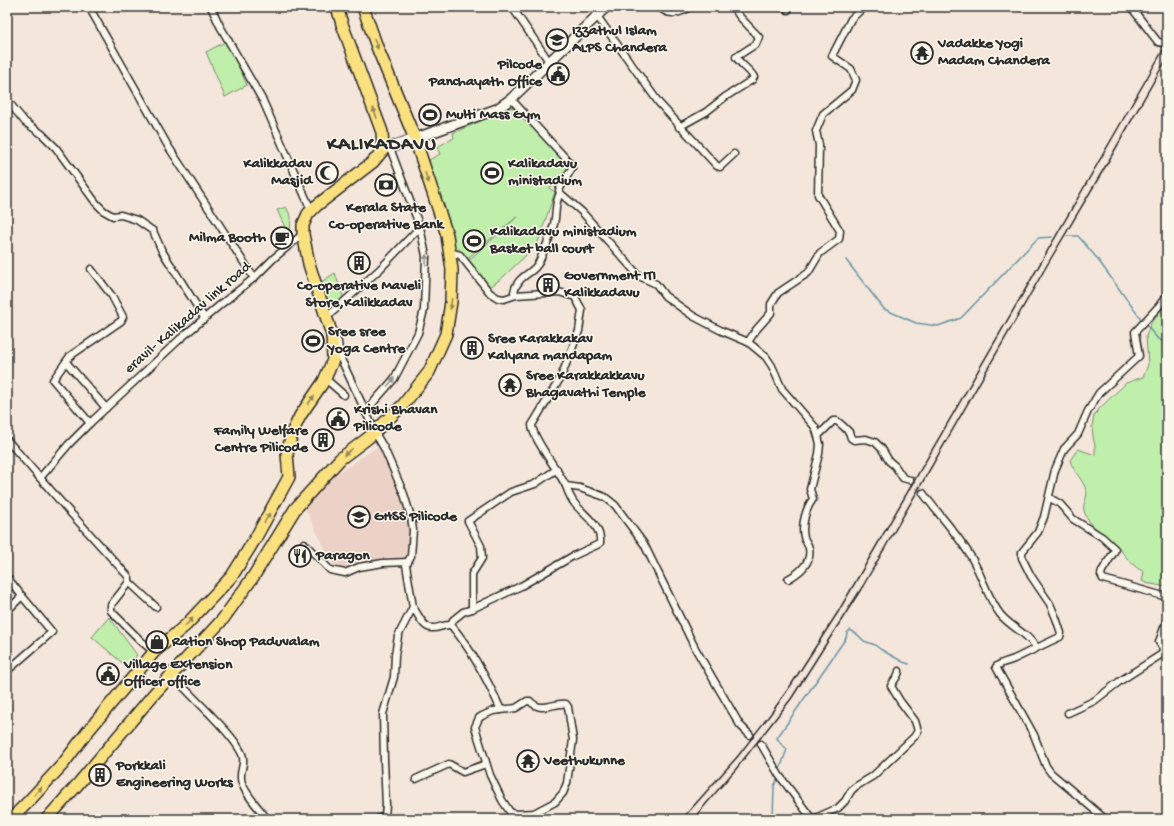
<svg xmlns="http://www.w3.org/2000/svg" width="1174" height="826" viewBox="0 0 1174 826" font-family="'Gochi Hand',sans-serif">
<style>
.built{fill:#ecd1c7}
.green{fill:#c0eeab;stroke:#768c6b}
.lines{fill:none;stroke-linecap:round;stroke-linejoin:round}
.stream{stroke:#6996a4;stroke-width:1.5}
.street-tunnel{stroke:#ccc1b8;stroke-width:6;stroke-dasharray:6 3;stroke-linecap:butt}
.street-casing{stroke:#2b2b2b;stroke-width:9}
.secondary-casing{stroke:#2b2b2b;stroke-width:12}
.highway-casing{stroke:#2b2b2b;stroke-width:14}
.street{stroke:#fbf7ec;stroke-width:6}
.secondary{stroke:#fbf7ec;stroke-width:9}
.highway{stroke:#fbe080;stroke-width:11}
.rail{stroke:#2b2b2b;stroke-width:1.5}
.oneway{fill:#938656}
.oneway2{fill:#93918c}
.labels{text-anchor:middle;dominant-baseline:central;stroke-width:3;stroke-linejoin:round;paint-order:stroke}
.poi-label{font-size:15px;font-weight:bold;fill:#2b2b2b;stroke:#fbf7ec;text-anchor:start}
.street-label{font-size:15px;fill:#2b2b2b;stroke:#fbf7ec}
.district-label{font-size:19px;font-weight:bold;letter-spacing:1px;fill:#2b2b2b;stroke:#fbf7ec}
</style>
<rect width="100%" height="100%" fill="#f4e6db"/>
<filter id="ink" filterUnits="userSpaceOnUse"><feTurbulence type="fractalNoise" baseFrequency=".025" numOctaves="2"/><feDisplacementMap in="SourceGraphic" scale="8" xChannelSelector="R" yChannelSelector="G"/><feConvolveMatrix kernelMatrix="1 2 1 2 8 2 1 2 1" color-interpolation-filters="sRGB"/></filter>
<g filter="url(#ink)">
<polygon class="built" points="379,446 407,505 412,528 410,555 406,560 390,557 349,569 335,569 300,498"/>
<g class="green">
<polygon points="227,41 247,85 225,97 206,52"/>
<polygon points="512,107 569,165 560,180 549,188 555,192 537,245 502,278 489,288 468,261 518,216 468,258 467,256 464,256 459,249 454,250 431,174 429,160 440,154 437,147 454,138 453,133"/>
<polygon points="286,207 291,217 290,235 286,233 284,225 277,210"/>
<polygon points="335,273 344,299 331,309 321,282"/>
<path d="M1167,302V587L1146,583L1142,581L1144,572C1141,570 1138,569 1136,567C1128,561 1122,551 1115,544C1104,533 1089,527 1084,511C1082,503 1089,497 1086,490C1083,479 1073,472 1070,460L1078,449L1095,455V446L1093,437L1092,426L1094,416L1099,409L1126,383L1143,377L1148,365L1146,336L1151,323Z"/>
<polygon points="109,617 137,655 127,667 92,637"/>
</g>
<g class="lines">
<g class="stream">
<polyline points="1067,236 1078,236 1096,257 1141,319"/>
<polyline points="846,260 884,309 916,323 938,326 961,318 1038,238 1052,237"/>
<polyline points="1147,326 1157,338 1167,344"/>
<polyline points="779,772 787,749 781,744 777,738 846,638 847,633 850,630 858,635 864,641 875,645 880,649 903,662 909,664"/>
<polyline points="773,819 774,786 778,778"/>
</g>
<polyline class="street-tunnel" points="910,480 923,493"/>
<g class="street-casing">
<g id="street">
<polyline points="89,7 168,146 254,278"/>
<polyline points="211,7 220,26 263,101 311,210"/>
<polyline points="512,7 550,63"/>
<path d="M660,7C668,17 681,13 690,7"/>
<polyline points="785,7 788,10"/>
<polyline points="1131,7 1158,42 1164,43"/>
<polyline points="597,16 659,103 717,166 720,167 734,154"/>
<path d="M511,99L571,164L572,168L559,190L560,193L582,212L639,276L656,284L665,296L693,316L722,331L748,342L766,357L772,366L782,389L815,427L818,436L820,444L819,454L810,489L813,499C806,508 801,525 804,537C805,541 808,544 809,548C812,563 799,573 788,579"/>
<polyline points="7,100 25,122 42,134 56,148 96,203 104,211 113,216 121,215 137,220 153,231 162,251 205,319"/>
<path d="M679,127L706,112L725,97L752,80L754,77C749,69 741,65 736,57L756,44L759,37L740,17L734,8L730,7"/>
<path d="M449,252L460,255L490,293L498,298L504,299L516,295L559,292L575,297L582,310L579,331L561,377L532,425C532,438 559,471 566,486L580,488L605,497L615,505L644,544L695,648L740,725L750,735"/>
<path d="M516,295L514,292C518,274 533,275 539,262C544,251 551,235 554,224C557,212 554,205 560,193"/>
<polyline points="326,318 380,269 420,227"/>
<polyline points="334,336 338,342 340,357 378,438 384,448 404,494 411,517 413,530 411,556 406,565 413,607 398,636 395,655 394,677 383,714 384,761 386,805 385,816 378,819"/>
<polyline points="748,342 756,330 771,313 771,304 778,293 808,273 820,253 839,239 840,231 818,195 819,145 816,131 823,114 852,90 856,80 851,69 832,56 851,19 864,7"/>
<polyline points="66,362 106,408"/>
<polyline points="324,381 328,381 344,395"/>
<polyline points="365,412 394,379 418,333 424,310 426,256 420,227 390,148"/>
<polyline points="90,423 180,339 220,305 254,278 274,258 303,234"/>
<polyline points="818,436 833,421 837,421 843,426 849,432 851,438 854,440 866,439 875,442 882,449 889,461 895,466 903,478 910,480"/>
<polyline points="7,440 67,509 127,575 129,578 129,582 111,605 111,611 141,641 154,652"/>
<polyline points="40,478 69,444 90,423 53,380 70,356 121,321 123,317 112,296 91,269"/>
<path d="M923,493C938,514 957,533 971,557C982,575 987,597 1000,614C1007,623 1018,629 1026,636C1030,639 1033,644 1037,647"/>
<polyline points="1050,498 1060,504 1073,519 1102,537 1115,549 1114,552 1102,571 1101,575 1103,579 1167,597"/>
<polyline points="304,543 330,570 345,573 359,567 383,563 408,562"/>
<polyline points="7,577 22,596"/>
<polyline points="129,582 156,607"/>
<path d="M413,607C418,614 423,628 432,628C438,629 443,624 451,625C472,650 488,681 501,710"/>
<polyline points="472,609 472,574 482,558 481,546 468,521 511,492 535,484 557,469"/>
<polyline points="7,611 22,596 52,632 7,671"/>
<path d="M451,625L453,620L463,612L472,609L521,586L573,556L597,545L600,543C602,526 584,515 575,504C571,499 568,492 566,486"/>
<path d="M172,675C185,689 198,702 211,715C222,727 235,739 242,754C246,763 240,769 241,778C241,790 260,809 267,819"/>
<path d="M527,701H530C542,714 553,702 566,704L568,707L573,740L567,783L563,793L555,802L534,813L516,814L510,812L502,800L490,775L475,727L479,718L482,716L493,711L516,708Z"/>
<polyline points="1068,713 1094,701 1120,681 1162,654 1163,648 1159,642 1167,619"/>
<polyline points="761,744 779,775 812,819"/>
<polyline points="416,779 449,764 463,772 486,764"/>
<path d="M813,819L838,808L845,801L851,791L855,787L873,776L914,737L918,731L915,721L900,701L891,686C893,681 899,676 899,671"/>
<path d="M1105,819L1051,773L1046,766L1034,735L996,667C1001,662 1007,662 1014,659C1029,652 1044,644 1060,637L1061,633L1056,618L1050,604L1031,576L1022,558V552L1038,532L1044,517L1055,470L1064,449L1078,434L1088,411L1099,393L1139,356L1135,332L1159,306L1167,295"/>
</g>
</g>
<g class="secondary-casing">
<polyline id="secondary" points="383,150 497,109 511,99 606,7"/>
</g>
<g class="highway-casing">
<g id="highway">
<polyline points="11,819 28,802 63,764 88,731 154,652 186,625 232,576 255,539 289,477 287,454 292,433 300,416 324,381 333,360 332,335 309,264 303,234 303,225 308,214 316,206 373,162 383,150 382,132 342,24 337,7"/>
<polyline points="47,819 78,784 153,695 223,619 253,577 295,509 340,459 368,438 403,405 429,372 446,334 451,302 452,270 447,235 415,139 377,47 363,7"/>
</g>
</g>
<use href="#street" class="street"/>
<use href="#secondary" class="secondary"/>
<use href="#highway" class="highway"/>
<g class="rail">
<polyline points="682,819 738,756 772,712 791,685 838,612 1029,283 1167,43"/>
<polyline points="693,819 736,769 791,699 863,586 1050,260 1108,162 1167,58"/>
</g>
</g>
<defs><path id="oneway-solid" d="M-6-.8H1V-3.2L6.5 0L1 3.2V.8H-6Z"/></defs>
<g class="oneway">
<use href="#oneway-solid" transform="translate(376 44) rotate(69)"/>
<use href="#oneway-solid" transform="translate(375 113) rotate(-110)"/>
<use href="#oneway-solid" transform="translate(427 178) rotate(71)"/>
<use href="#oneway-solid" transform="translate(451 304) rotate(97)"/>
<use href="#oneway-solid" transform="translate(311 400) rotate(-55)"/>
<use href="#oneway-solid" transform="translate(348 452) rotate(143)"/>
<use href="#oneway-solid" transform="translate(267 518) rotate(-60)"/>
<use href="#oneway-solid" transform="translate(189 622) rotate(-46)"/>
<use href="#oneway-solid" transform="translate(38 791) rotate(-48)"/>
</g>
<g class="oneway2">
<use href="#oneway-solid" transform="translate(426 260) rotate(-90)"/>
<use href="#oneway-solid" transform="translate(391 382) rotate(-51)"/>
</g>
</g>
<defs>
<g id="school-ring" transform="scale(1.15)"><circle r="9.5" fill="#fbf7ec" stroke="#2b2b2b" stroke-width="1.5"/><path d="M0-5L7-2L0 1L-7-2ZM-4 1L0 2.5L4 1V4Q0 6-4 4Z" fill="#2b2b2b"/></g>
<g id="temple-ring" transform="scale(1.15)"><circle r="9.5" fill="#fbf7ec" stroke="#2b2b2b" stroke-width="1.5"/><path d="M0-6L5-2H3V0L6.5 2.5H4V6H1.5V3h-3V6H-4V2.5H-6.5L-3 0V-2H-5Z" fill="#2b2b2b"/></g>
<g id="civic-ring" transform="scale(1.15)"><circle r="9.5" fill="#fbf7ec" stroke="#2b2b2b" stroke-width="1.5"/><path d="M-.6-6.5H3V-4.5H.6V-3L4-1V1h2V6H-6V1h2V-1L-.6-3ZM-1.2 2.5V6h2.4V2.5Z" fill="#2b2b2b"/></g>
<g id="stadium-ring" transform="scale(1.15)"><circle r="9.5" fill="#fbf7ec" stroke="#2b2b2b" stroke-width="1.5"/><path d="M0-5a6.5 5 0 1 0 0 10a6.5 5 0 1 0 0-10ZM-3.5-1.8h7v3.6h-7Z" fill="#2b2b2b"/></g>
<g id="mosque-ring" transform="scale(1.15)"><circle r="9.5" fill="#fbf7ec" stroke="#2b2b2b" stroke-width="1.5"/><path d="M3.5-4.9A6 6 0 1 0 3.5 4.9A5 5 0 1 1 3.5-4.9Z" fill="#2b2b2b"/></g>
<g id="bank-ring" transform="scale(1.15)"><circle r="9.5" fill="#fbf7ec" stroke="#2b2b2b" stroke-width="1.5"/><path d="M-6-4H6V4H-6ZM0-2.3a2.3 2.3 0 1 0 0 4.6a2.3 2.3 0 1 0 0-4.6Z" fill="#2b2b2b"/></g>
<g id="cafe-ring" transform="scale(1.15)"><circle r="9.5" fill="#fbf7ec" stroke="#2b2b2b" stroke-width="1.5"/><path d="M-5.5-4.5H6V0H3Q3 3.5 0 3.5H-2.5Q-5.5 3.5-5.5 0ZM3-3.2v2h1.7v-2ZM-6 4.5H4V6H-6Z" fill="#2b2b2b"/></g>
<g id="building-ring" transform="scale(1.15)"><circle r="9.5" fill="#fbf7ec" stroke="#2b2b2b" stroke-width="1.5"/><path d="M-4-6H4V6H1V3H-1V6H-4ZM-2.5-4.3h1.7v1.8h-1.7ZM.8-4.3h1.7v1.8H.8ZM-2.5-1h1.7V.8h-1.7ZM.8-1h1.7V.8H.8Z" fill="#2b2b2b"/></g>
<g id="restaurant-ring" transform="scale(1.15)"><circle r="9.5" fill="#fbf7ec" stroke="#2b2b2b" stroke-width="1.5"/><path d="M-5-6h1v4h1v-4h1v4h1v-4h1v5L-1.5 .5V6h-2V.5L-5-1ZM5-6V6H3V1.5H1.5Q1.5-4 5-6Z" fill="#2b2b2b"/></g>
<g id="shop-ring" transform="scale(1.15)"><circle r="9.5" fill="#fbf7ec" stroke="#2b2b2b" stroke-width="1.5"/><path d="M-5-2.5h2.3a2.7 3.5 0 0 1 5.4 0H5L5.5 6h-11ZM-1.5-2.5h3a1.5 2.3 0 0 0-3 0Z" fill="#2b2b2b"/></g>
</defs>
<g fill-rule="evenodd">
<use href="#school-ring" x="557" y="40"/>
<use href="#temple-ring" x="922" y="53"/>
<use href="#civic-ring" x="558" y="74"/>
<use href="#stadium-ring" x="430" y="115"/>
<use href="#mosque-ring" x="327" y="173"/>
<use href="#stadium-ring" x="492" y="173"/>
<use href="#bank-ring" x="386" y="185"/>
<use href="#cafe-ring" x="282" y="238"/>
<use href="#stadium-ring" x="474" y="241"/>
<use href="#building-ring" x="359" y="263"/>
<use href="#building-ring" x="548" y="285"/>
<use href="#stadium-ring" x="313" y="341"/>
<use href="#building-ring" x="472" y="348"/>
<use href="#temple-ring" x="510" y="385"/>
<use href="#civic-ring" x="338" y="419"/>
<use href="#building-ring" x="323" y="440"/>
<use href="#school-ring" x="359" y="517"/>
<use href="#restaurant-ring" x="300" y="556"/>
<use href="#shop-ring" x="157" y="642"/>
<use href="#civic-ring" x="108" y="674"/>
<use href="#temple-ring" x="528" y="761"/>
<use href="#building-ring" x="100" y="775"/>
</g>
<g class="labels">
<g class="poi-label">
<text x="572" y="31">Izzathul Islam<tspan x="572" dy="17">ALPS Chandera</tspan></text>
<text x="938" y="44">Vadakke Yogi<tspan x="938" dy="17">Madam Chandera</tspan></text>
<text x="542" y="65" text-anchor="end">Pilcode<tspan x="542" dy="17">Panchayath Office</tspan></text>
<text x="446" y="115">Multi Mass Gym</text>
<text x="312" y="164" text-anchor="end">Kalikkadav<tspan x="312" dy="17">Masjid</tspan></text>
<text x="508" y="164">Kalikadavu<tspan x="508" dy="17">ministadium</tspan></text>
<text x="386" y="208" text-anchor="middle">Kerala State<tspan x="386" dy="17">Co-operative Bank</tspan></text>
<text x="490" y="232">Kalikadavu ministadium<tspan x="490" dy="17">Basket ball court</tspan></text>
<text x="266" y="238" text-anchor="end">Milma Booth</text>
<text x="564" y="276">Government ITI<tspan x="564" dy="17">Kalikkadavu</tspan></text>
<text x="359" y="286" text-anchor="middle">Co-operative Maveli<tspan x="359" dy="17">Store,Kalikkadav</tspan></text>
<text x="328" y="332">Sree sree<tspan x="328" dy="17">Yoga Centre</tspan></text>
<text x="488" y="339">Sree Karakkakav<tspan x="488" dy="17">Kalyana mandapam</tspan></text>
<text x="526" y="376">Sree Karakkakkavu<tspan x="526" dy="17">Bhagavathi Temple</tspan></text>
<text x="354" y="410">Krishi Bhavan<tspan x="354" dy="17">Pilicode</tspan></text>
<text x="308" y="431" text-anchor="end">Family Welfare<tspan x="308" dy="17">Centre Pilicode</tspan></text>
<text x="374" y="517">GHSS Pilicode</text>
<text x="316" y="556">Paragon</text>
<text x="172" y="642">Ration Shop Paduvalam</text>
<text x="124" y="665">Village Extension<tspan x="124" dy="17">Officer office</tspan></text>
<text x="544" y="761">Veethukunne</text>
<text x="116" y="766">Porkkali<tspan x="116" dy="17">Engineering Works</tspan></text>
</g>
<g class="street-label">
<text transform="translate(188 318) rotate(-41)">eravil- Kalikadav link road</text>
</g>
<g class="district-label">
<text x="382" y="145">KALIKADAVU</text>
</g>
</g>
<rect width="1174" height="826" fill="none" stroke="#fbf7ec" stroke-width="24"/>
<rect x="12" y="12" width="1150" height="802" fill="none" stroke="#2b2b2b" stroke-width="1.5" filter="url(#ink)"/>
</svg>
